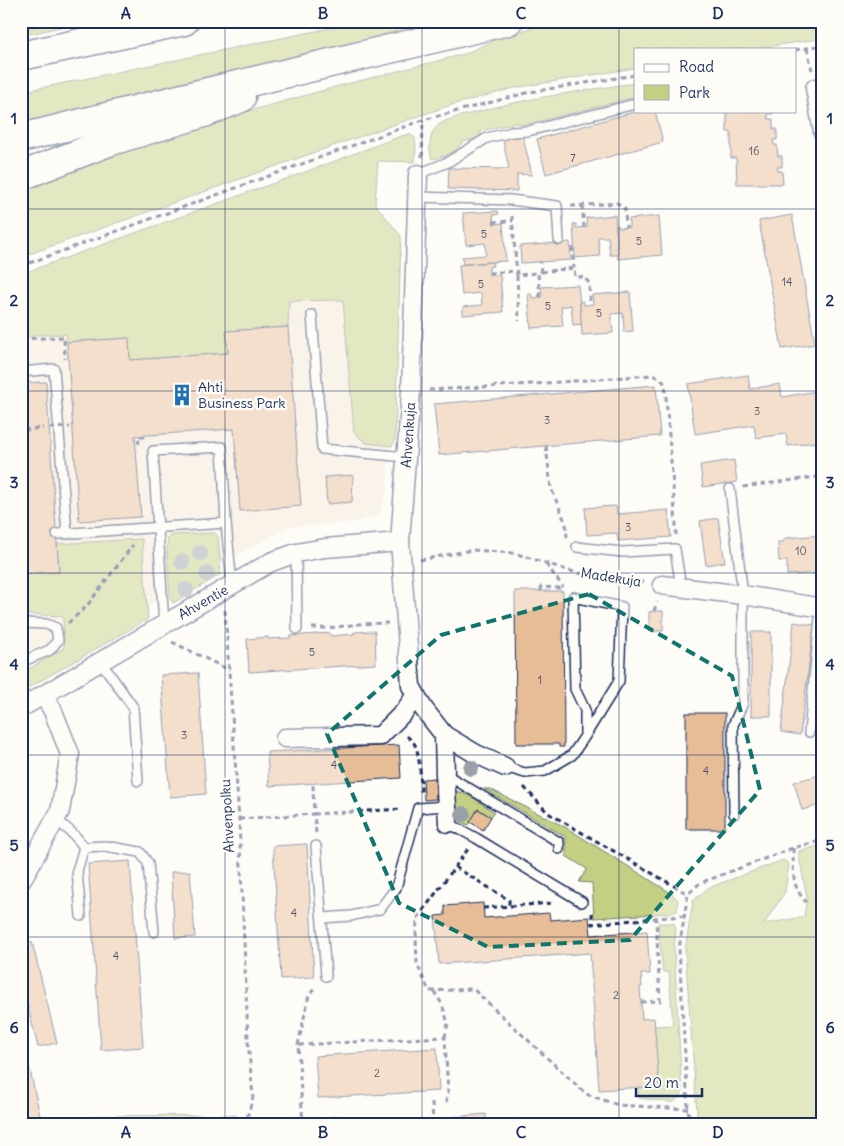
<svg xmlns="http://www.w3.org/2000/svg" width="844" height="1146" viewBox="0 0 844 1146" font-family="Delius,sans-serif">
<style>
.built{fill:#f6e9da}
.green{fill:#c3d084;stroke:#6f8071}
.building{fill:#e7bd97;stroke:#1b2f5e}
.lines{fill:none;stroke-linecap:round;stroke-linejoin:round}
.service-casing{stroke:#1b2f5e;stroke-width:12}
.minor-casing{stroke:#1b2f5e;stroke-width:21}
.motorway-casing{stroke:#1b2f5e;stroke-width:31}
.path{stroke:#1b2f5e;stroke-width:3;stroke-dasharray:5 4;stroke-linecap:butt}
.service{stroke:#fdfcf7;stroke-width:9}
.minor{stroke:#fdfcf7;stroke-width:18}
.motorway{stroke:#fdfcf7;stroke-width:28}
.path-bridge{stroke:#1b2f5e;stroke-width:3;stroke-dasharray:5 4;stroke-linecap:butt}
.tree{fill:#98a1a8}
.marked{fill:none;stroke:#0f766e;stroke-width:4;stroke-dasharray:10 6;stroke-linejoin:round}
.grid{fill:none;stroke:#1b2f5e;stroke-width:1;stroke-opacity:0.55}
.labels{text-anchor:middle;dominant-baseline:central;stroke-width:5;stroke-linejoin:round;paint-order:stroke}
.number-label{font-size:11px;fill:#4e526c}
.poi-label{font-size:14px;fill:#1b2f5e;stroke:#fdfcf7;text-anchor:start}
.street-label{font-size:14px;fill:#1b2f5e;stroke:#fdfcf7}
.neatline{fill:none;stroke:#1b2f5e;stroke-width:2}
.grid-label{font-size:16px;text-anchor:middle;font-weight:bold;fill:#1b2f5e}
</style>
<rect width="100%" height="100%" fill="#fdfcf7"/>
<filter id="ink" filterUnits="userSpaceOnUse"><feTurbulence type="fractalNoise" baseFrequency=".02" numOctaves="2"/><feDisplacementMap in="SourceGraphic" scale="10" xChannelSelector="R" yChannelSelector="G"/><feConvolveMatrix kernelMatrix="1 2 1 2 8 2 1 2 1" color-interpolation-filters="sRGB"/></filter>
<g filter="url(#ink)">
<polygon class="built" points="367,204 397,244 387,494 379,515 356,522 287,527 111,627 21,680 21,289"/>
<g class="green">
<polygon points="62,21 87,21 21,36 21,30"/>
<polygon points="364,21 449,21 21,128 21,92"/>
<polygon points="558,21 823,21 823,38 819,39 751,49 635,49 635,68 514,88 448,106 327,148 21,257 21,190 81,167 206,123 339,86 465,54 505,35"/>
<path d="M635,83V97L524,125L516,123L481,131V137L463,142C457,152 444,157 432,159C428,149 429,131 440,124C449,118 462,116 473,113C526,98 581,91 635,83Z"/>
<polygon points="410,134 415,138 416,148 415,162 378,161 375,204 401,236 395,440 392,446 366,443 354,432 343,300 289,301 288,327 227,331 228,353 130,360 128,338 67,342 66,334 36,335 21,338 21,274 319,167 401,136"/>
<polygon points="214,533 218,537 221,574 173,603 170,598 167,549 168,538 173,535"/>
<polygon points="142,539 148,619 21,692 21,674 64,648 63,616 21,614 21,574 59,572 57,544"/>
<polygon points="484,789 490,789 565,827 671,893 678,900 677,911 671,913 594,918 592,883 579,882 587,869 566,856 566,837"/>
<path d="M455,791C469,793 482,804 494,812L491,817L478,809L469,825C451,821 454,808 453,793Z"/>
<polygon points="823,845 823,1125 698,1125 685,950 693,901 708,888 783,860 789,864 785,892 764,924 804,917 807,898 799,856 799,851"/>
<polygon points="658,923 674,923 676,930 674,947 682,1094 674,1102 668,1102 639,1098 638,1087 654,1026 673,1025 669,972 663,972"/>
<polygon points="236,1115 236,1125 94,1125 94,1116"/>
</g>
<g class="building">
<polygon points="637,111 655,111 663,142 546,174 537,139"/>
<polygon points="727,111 773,111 773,114 768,114 768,119 773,119 773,129 777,129 777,140 773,140 774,145 777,145 778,156 782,156 782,167 777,167 778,171 782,171 783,184 737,184 736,158 731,158 731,132 727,132"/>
<polygon points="502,136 523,137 532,175 517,174 517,191 448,189 449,168 509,169"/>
<polygon points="498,211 499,214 493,215 494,224 503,223 506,261 463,264 462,257 486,255 485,243 466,245 463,213"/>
<polygon points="615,215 618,255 610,255 608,237 598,237 600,256 575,258 573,224 576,224 576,228 587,227 586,218"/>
<polygon points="792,215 815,344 782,349 759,221"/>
<polygon points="659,216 662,255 618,259 616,226 619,226 619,228 629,227 629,219"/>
<polygon points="570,242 571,260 521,263 520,246"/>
<polygon points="492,262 493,266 489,267 489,275 500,275 503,312 463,315 463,307 482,305 481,293 462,295 459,265"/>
<polygon points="578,285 582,324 573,325 571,305 561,307 563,326 531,328 528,294 531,294 532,298 542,297 541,287"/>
<polygon points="630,292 633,331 624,332 623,313 611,314 613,333 582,335 580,302 583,301 584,305 593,304 592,295"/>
<polygon points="288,327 301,506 240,511 234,429 135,436 141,517 79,521 67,342 129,338 130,360 228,353 226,331"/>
<polygon points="748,375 750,389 780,384 782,397 823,390 823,441 788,446 786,434 756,438 754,425 695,434 688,384"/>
<polygon points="46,382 59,572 21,574 21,383"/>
<polygon points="656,385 660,436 439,455 434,404"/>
<polygon points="734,460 737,482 703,487 700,465"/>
<polygon points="353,475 352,502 327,504 325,477"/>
<polygon points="616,506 617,514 668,510 671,537 618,541 617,533 587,535 585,508"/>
<polygon points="718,518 725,562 706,565 700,521"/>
<polygon points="821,535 823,536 823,573 787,575 787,561 779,561 778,542 783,542 786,538"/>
<polygon points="515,591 563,591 564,747 559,747 559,744 516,744"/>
<polygon points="654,611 663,611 663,631 649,631 649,612"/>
<polygon points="794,622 814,625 800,735 781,732"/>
<polygon points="375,631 376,664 249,672 247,639 268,637 268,639 290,638 290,636 330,633 331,636 354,634 354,632"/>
<rect x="751" y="632" width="20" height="84"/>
<polygon points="198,673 206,794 170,797 161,675"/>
<rect x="686" y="713" width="39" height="116"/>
<polygon points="399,745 401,778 269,786 267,752"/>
<polygon points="823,774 823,804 802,810 794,782"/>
<polygon points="435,778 436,799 424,800 423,779"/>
<polygon points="478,809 491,817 483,830 470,822"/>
<polygon points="307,844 314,977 281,979 273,846"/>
<polygon points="130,861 143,1047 101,1050 88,864"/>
<polygon points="190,871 195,937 175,938 171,872"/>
<polygon points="483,903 484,918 549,913 550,920 589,917 591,935 647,931 650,974 641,974 642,987 640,987 642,1019 654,1018 659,1086 599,1090 590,953 439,964 435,916 445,915 445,906"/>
<polygon points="32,942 57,1043 38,1047 21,980 21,945"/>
<polygon points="24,1043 42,1125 21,1125 21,1044"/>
<polygon points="437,1048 439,1091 318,1098 315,1056"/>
<polygon points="486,1114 486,1125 454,1125 453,1117"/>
<polygon points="343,1116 344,1125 330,1125 330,1117"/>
</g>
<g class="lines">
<g class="service-casing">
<g id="service">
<polyline points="418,174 448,162 487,138 512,132 528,131 635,104"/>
<polyline points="418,197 511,200 557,206 559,240"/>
<polyline points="312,315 322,449 406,457"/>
<polyline points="21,372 54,369 67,534"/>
<polyline points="730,489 743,595 743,703 733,725 734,814"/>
<polyline points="57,534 226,523"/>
<polyline points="577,547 622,552 675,549 681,587"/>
<polyline points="296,553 297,629"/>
<polyline points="164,625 153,451 222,447 226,523 232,585"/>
<polyline points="21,662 50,650 58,640 56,628 46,624 23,623"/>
<polyline points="101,662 133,707 138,781"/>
<polyline points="809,732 821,607"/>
<polyline points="505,767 525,773 545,771 572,755 585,736 585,710 575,689 573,597 622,607 619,681 585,736"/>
<polyline points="445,774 559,842 559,849"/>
<path d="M55,820C67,827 76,836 84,847"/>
<polyline points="448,823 476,838 582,902"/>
<polyline points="316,846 326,976"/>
<polyline points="81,916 77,871 84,847 105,846 140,852 148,863 154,932"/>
<polyline points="322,918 351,916 380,909 396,888 418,808 447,806"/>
</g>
</g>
<g class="minor-casing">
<g id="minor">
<polyline points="815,88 823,132"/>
<polyline points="418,174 411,391 400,542 411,686 423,708 444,735 445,774 448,823"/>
<polyline points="662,585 743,595 823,608"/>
<polyline points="21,708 271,562 296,553 325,548 400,542"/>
<polyline points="444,735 476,754 505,767"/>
<polyline points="285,738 380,736 404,712 416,695"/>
<polyline points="21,881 60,811 70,754 53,711 44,695"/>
</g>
</g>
<g class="motorway-casing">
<g id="motorway">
<polyline points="21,56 184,21"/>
<polyline points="21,138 203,93 508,21"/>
<polyline points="21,176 111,141 207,112 241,98"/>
</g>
</g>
<g class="path">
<polyline points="807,48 812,70"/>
<polyline points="795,50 823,45"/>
<polyline points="422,157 423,120"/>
<polyline points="582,205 584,227"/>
<polyline points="571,206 617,203 625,209 626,228"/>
<polyline points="512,216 517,275 538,273"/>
<polyline points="493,222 513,221"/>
<polyline points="572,247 574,268"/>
<polyline points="21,266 423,120 530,92 635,75"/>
<polyline points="541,272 574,268 575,277 584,277 589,283 590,304"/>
<polyline points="489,273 516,271"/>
<polyline points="517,275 519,321"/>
<polyline points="540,297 538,273 541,272 540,262"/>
<polyline points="25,358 23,339 64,337 65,359"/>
<polyline points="429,390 534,384 652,375 660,378 665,384 676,525 676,535"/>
<polyline points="24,430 43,428"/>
<polyline points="139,444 138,437 147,437"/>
<polyline points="546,446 551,488 566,524 567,537"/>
<polyline points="743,487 823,476"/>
<polyline points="420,560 472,550 514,553 577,573 644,582"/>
<polyline points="546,564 563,587"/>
<polyline points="541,591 541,587 562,588"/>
<polyline points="225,610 239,819 248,1040 253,1097 245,1125"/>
<polyline points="654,611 657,602"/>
<polyline points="68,623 86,607 133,545"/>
<polyline points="312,628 329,628 359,624 388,623"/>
<polyline points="172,642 229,670"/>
<path d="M407,736C410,739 414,742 415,745C420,755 421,782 421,793"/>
<polyline points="524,787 548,813 688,894"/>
<polyline points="239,819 314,814 313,785"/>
<polyline points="316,833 314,814 402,809"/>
<path d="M793,848C794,870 790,885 806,902"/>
<polyline points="468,849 417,919 416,939 417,964 429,991 473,989 586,1094 618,1105 688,1109"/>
<polyline points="455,867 509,900 509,906"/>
<polyline points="483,908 554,903"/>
<polyline points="592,913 592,924 656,918"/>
<polyline points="434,991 442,1004 448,1023 445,1037"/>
<polyline points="641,1002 660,1001 656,918 684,916"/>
<polyline points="298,1045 309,995 316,987"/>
<polyline points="432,1102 433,1125"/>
<polyline points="303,1125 298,1045 445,1037 448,1094 445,1105"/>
<polyline points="690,1125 688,1109 679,949 688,894 700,883 793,848 823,840"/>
</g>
<use href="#service" class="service"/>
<use href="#minor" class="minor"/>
<use href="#motorway" class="motorway"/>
<polyline class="path-bridge" points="50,428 70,427"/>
</g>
<g class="tree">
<circle cx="200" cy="553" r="8"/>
<circle cx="182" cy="562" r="8"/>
<circle cx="207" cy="574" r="8"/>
<circle cx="186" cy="590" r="8"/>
<circle cx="471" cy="768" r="8"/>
<circle cx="463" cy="814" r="8"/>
</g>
</g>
<path d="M0 0H844V1146H0ZM589,594L732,676L760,790L630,940L488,947L399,903L327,734L441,635Z" fill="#fdfcf7" fill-opacity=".55" fill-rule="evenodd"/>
<path class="marked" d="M589,594L732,676L760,790L630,940L488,947L399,903L327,734L441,635Z"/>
<path class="grid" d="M225,21V1125M422,21V1125M619,21V1125M21,209H823M21,391H823M21,573H823M21,755H823M21,937H823"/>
<defs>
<g id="building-bare" transform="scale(1.725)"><path d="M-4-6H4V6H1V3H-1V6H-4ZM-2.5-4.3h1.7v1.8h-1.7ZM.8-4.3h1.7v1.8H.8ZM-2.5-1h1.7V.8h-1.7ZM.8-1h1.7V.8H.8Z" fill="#1f6fb2" stroke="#fdfcf7" stroke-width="2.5" paint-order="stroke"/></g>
</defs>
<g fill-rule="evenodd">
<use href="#building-bare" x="182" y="395"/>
</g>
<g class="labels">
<g class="number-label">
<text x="754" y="151">16</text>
<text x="573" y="158">7</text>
<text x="484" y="234">5</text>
<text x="639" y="241">5</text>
<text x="787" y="282">14</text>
<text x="481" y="284">5</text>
<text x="548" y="306">5</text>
<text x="599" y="313">5</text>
<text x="757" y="411">3</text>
<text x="547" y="420">3</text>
<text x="628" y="527">3</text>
<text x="801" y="551">10</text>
<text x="312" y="652">5</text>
<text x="540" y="680">1</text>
<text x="184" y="735">3</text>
<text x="334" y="765">4</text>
<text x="706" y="771">4</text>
<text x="294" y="913">4</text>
<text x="116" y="956">4</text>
<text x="616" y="995">2</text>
<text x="377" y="1073">2</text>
</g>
<g class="poi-label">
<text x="198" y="387">Ahti<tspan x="198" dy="16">Business Park</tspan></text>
</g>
<g class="street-label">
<text transform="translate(408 435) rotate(-86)">Ahvenkuja</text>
<text transform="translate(611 577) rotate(9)">Madekuja</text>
<text transform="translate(203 602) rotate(-30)">Ahventie</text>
<text transform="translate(227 816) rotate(-93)">Ahvenpolku</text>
</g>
</g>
<rect width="844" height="1146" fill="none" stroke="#fdfcf7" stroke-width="55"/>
<rect x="634" y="48" width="162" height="65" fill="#fdfcf7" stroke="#a3aaba"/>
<rect x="644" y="64" width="25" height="8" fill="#fdfcf7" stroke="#a3aaba"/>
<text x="679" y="72" font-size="15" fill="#1b2f5e">Road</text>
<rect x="644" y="85" width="25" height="15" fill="#c3d084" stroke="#a3aaba"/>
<text x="679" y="98" font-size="15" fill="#1b2f5e">Park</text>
<path d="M636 1088v8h66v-8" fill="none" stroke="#1b2f5e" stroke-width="2.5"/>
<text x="644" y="1088" font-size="15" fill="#1b2f5e" stroke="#fdfcf7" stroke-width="4" paint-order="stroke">20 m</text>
<rect x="28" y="28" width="788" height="1090" class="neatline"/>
<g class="grid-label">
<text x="126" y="19">A</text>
<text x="323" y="19">B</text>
<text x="521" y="19">C</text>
<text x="718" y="19">D</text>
<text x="14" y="124">1</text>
<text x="830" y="124">1</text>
<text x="14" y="306">2</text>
<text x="830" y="306">2</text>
<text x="14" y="488">3</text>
<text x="830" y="488">3</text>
<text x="14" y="670">4</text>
<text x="830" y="670">4</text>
<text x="14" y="851">5</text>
<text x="830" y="851">5</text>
<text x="14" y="1033">6</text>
<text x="830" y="1033">6</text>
<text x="126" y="1138">A</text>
<text x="323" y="1138">B</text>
<text x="521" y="1138">C</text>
<text x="718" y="1138">D</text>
</g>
</svg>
